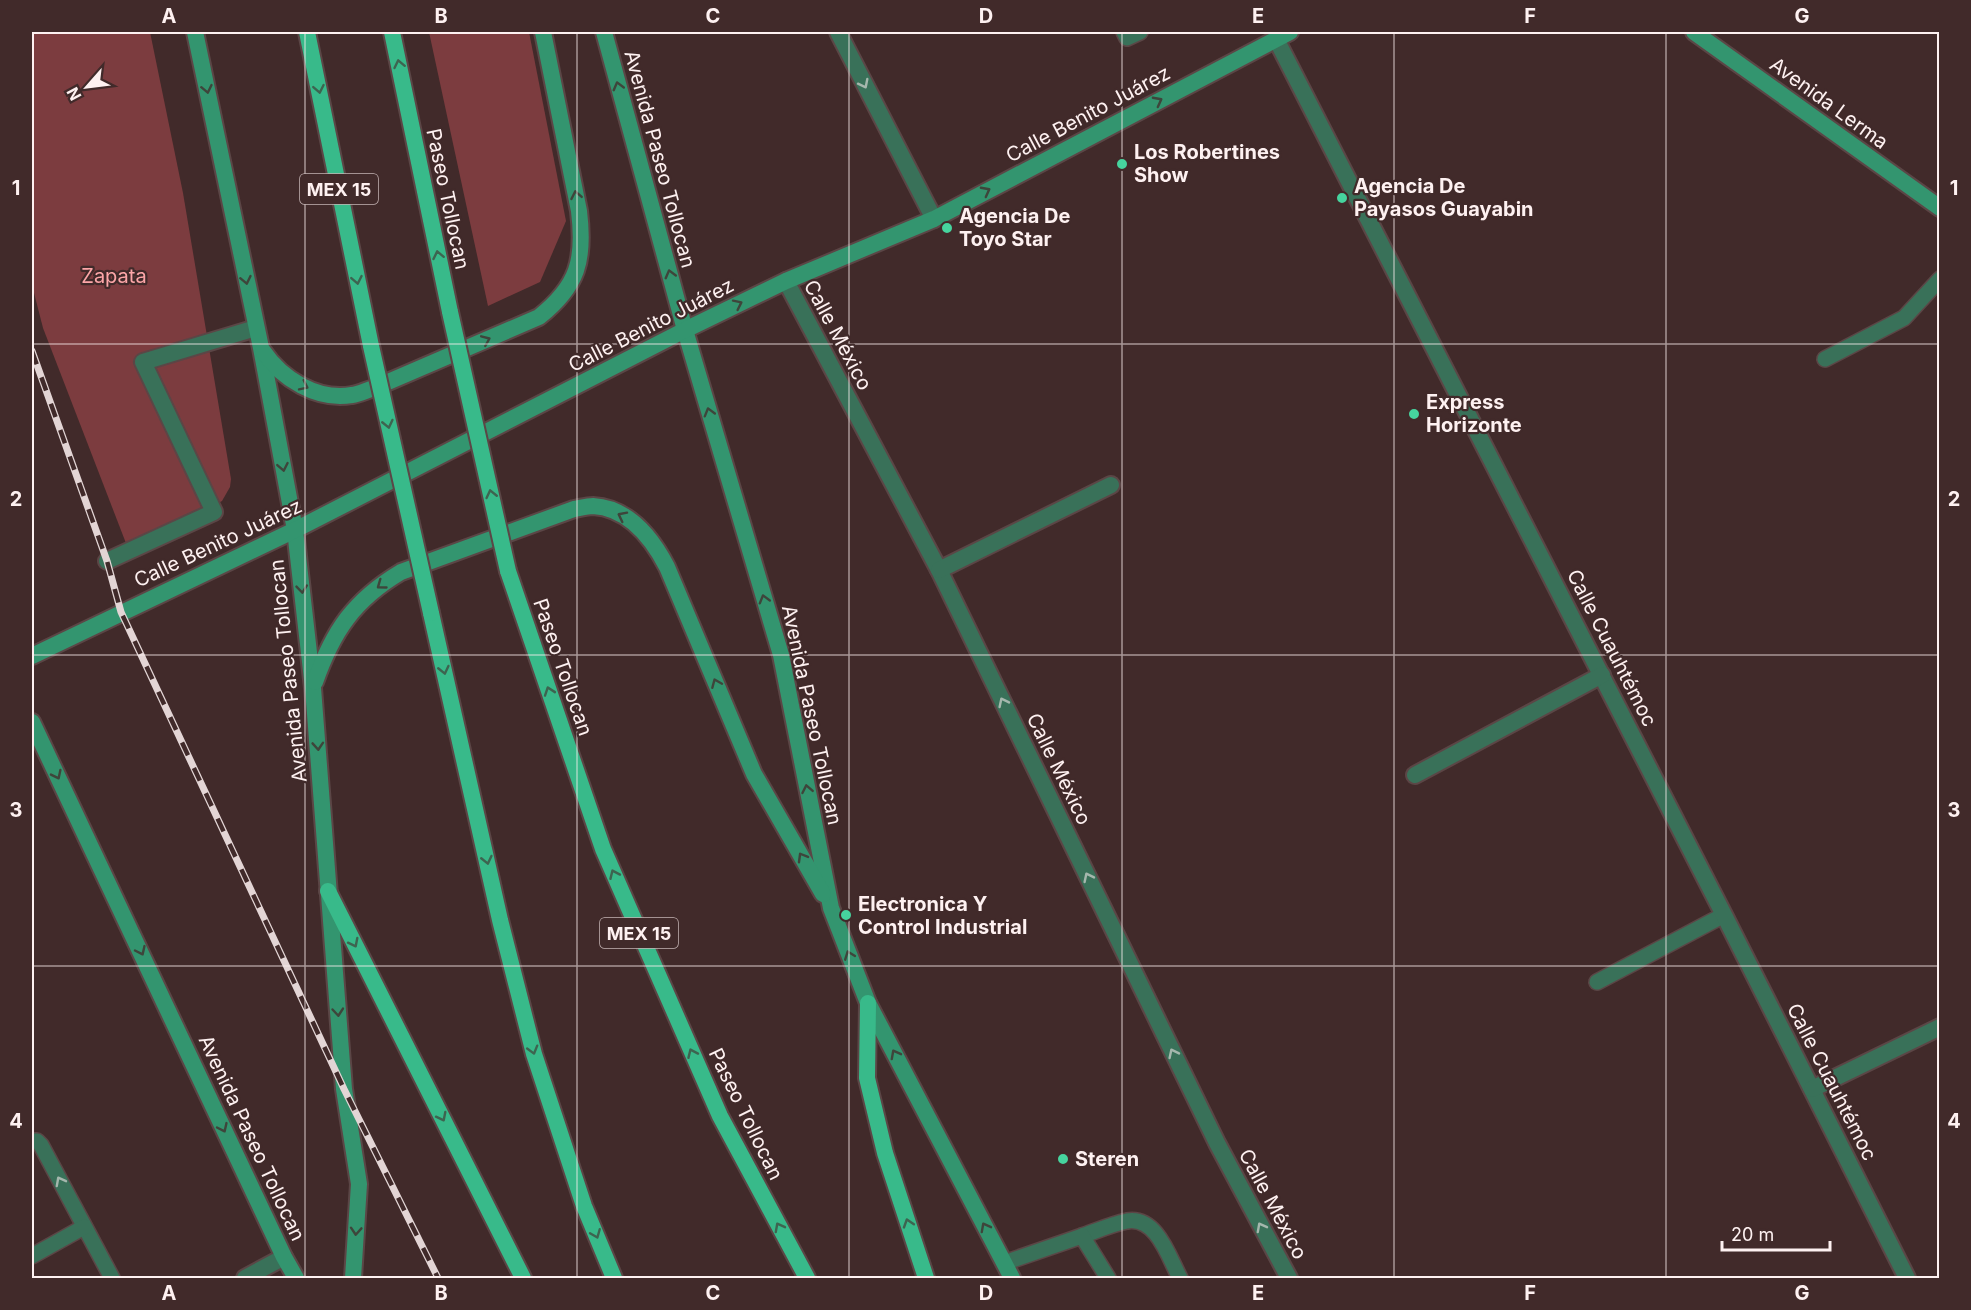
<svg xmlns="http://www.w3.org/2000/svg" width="1971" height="1310" viewBox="0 0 1971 1310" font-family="Inter,sans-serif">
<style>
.green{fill:#7c3c3f}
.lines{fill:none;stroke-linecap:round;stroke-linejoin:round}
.service-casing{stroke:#5b4646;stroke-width:18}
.pedestrian-casing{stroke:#5b4646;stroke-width:20}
.minor-casing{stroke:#5b4646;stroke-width:20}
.secondary-casing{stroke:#5b4646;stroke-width:20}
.trunk-casing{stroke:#5b4646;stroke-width:20}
.service{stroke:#397159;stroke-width:15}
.pedestrian{stroke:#397159;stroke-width:16}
.minor{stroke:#397159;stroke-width:16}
.secondary{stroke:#33956f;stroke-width:16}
.trunk{stroke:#38ba8a;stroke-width:16}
.rail-casing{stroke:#e3d5d5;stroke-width:7}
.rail{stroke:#412a2a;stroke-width:4.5;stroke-dasharray:14;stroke-linecap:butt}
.trunk-bridge-casing{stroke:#5b4646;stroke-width:20;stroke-linecap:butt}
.trunk-bridge{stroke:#38ba8a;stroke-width:16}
.oneway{stroke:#3d6450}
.oneway2{stroke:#a5b7ad}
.oneway3{stroke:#3e453b}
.grid{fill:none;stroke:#fef1f1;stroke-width:1.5;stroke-opacity:0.55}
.poi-dot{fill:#46d49e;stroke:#412a2a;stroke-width:2}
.labels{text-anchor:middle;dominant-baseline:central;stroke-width:4.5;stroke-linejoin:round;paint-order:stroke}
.shield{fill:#412a2a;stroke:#c5b5b5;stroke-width:1.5}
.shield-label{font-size:18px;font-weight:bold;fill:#fef1f1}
.street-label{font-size:20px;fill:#fef1f1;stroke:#412a2a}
.poi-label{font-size:20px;font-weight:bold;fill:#fef1f1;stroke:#412a2a;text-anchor:start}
.park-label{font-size:20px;fill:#fda6a8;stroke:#412a2a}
.neatline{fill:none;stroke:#fef1f1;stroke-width:2}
.grid-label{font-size:20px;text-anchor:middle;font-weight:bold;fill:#fef1f1}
</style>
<rect width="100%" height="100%" fill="#412a2a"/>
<g class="green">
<polygon points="32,32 150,32 183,193 231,479 230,487 222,501 129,551 43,328 32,285"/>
<polygon points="429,32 529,32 566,221 540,282 488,306"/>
</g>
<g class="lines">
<g class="service-casing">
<g id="service">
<polyline points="1124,32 1127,38 1140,32"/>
<polyline points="1825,359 1904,318 1940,279"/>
<polyline points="1597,982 1724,915"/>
<polyline points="32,1141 37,1141 41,1145 112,1278"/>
<path d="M1082,1236C1096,1231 1112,1224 1127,1221C1157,1216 1169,1258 1180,1278"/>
<polyline points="32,1256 84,1227"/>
<polyline points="1004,1263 1082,1236 1108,1278"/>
</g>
</g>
<g class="pedestrian-casing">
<polyline id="pedestrian" points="107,561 214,512 143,362 256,328"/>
</g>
<g class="minor-casing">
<g id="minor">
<polyline points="838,32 934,219"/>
<polyline points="1276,39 1724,915 1907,1278"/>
<polyline points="786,281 939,570 1217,1143 1289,1278"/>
<polyline points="939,570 1111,485"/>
<polyline points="1415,775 1602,675"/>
<polyline points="1812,1089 1940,1027"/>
<polyline points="245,1278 284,1257"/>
</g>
</g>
<g class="secondary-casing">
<g id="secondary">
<polyline points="195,32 261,348 295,530 313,688 344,1089 359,1184 353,1278"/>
<polyline points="604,32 685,330 781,655 831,908 868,1003 1012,1278"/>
<polyline points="1694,32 1940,208"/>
<path d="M263,351C282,379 317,401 352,395C359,394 367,390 374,388L539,317C578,286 585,260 579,211L543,32"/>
<polyline points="32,656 295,530 685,330 786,281 934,219 1290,32"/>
<path d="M315,682C333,631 354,600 401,572L574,509C580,508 587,506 593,506C629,508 652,538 667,567L754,774L823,894"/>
<polyline points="32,722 284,1257 296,1278"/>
</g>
</g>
<g class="trunk-casing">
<g id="trunk">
<polyline points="307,32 371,346"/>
<polyline points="392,32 450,312"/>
<polyline points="508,571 603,849 720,1116 807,1278"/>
<polyline points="431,613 500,920 534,1054 584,1206 614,1278"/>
<polyline points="328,891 523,1278"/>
<polyline points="868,1003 867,1078 885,1153 926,1278"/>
</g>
</g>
<use href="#service" class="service"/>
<use href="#pedestrian" class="pedestrian"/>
<use href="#minor" class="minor"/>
<use href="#secondary" class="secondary"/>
<use href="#trunk" class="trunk"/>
<g class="rail-casing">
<polyline id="rail" points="32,351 107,561 121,612 344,1089 438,1278"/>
</g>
<use href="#rail" class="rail"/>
<g class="trunk-bridge-casing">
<g id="trunk-bridge">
<polyline points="450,312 508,571"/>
<polyline points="371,346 431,613"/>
</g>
</g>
<use href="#trunk-bridge" class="trunk-bridge"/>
</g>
<defs><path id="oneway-chevron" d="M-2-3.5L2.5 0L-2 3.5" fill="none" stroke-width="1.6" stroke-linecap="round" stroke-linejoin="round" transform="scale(1.5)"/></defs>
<g class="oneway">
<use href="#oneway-chevron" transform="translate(399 64) rotate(-102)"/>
<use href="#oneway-chevron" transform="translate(319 89) rotate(79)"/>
<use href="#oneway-chevron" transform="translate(438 255) rotate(-102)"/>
<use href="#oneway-chevron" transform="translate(357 280) rotate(79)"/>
<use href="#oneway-chevron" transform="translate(388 424) rotate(77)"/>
<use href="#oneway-chevron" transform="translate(491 494) rotate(-103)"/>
<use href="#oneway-chevron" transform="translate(444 670) rotate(77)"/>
<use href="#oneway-chevron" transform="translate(549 691) rotate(-109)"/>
<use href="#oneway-chevron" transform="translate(487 860) rotate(77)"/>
<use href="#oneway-chevron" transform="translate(614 874) rotate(-114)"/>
<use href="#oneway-chevron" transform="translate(354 943) rotate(63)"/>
<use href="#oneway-chevron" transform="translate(533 1050) rotate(74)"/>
<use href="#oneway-chevron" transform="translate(692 1053) rotate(-114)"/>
<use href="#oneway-chevron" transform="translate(442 1117) rotate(63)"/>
<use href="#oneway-chevron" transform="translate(908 1223) rotate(-108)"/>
<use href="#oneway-chevron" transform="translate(779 1227) rotate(-118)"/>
<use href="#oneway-chevron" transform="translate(596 1234) rotate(68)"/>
</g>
<g class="oneway2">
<use href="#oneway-chevron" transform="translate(864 84) rotate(63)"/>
<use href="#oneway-chevron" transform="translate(1003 702) rotate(-116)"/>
<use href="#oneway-chevron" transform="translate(1088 877) rotate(-116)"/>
<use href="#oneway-chevron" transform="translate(1173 1053) rotate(-116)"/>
<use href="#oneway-chevron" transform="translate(60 1181) rotate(-118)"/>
<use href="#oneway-chevron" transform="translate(1261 1227) rotate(-118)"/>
</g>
<g class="oneway3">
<use href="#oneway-chevron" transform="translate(618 86) rotate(-105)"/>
<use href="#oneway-chevron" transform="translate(207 89) rotate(78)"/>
<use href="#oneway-chevron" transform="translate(1158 101) rotate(-28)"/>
<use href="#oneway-chevron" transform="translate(986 191) rotate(-28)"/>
<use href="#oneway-chevron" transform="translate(576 195) rotate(-101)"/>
<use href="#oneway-chevron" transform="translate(670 274) rotate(-105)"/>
<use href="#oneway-chevron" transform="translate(246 280) rotate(78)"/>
<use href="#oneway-chevron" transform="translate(738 304) rotate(-26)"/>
<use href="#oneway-chevron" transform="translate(486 340) rotate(-23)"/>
<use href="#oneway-chevron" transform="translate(304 386) rotate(26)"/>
<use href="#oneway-chevron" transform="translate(709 412) rotate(-106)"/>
<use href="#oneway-chevron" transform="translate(283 467) rotate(79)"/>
<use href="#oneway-chevron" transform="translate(622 516) rotate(-153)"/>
<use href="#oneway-chevron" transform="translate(381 585) rotate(144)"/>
<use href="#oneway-chevron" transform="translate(302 589) rotate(84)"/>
<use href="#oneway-chevron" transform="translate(764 599) rotate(-106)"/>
<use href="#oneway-chevron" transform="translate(716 683) rotate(-113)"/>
<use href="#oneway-chevron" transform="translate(318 746) rotate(86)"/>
<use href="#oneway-chevron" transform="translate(57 775) rotate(64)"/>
<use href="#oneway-chevron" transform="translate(807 789) rotate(-101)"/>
<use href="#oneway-chevron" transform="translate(802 857) rotate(-120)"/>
<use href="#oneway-chevron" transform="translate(141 951) rotate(65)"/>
<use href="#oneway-chevron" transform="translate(849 955) rotate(-111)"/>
<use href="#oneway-chevron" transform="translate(338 1012) rotate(85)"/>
<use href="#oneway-chevron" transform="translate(895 1054) rotate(-118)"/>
<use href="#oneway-chevron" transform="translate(223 1128) rotate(65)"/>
<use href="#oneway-chevron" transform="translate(985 1227) rotate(-118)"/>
<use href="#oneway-chevron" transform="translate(356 1231) rotate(94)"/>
</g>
<path class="grid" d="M305,32V1278M577,32V1278M849,32V1278M1122,32V1278M1394,32V1278M1666,32V1278M32,344H1940M32,655H1940M32,966H1940"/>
<g class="poi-dot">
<circle cx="1122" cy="164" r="6"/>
<circle cx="1342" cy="198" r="6"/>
<circle cx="947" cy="228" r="6"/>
<circle cx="1414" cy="414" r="6"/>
<circle cx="846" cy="915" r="6"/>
<circle cx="1063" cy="1159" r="6"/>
</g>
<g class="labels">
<g class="shield">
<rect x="300" y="174" width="78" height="30" rx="4.5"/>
<rect x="600" y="918" width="78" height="30" rx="4.5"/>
</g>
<g class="shield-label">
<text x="339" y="189">MEX 15</text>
<text x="639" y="933">MEX 15</text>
</g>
<g class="street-label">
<text transform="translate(1829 103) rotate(36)">Avenida Lerma</text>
<text transform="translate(1088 114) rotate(-28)">Calle Benito Juárez</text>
<text transform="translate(660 159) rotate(75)">Avenida Paseo Tollocan</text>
<text transform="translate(448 199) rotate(78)">Paseo Tollocan</text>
<text transform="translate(651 325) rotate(-27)">Calle Benito Juárez</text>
<text transform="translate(838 335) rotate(62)">Calle México</text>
<text transform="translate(218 543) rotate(-25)">Calle Benito Juárez</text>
<text transform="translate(1612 648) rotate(63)">Calle Cuauhtémoc</text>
<text transform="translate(563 667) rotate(71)">Paseo Tollocan</text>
<text transform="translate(288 671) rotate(-96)">Avenida Paseo Tollocan</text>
<text transform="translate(812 715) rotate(78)">Avenida Paseo Tollocan</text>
<text transform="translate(1059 769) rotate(64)">Calle México</text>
<text transform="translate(1832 1082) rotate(63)">Calle Cuauhtémoc</text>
<text transform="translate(746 1114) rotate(64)">Paseo Tollocan</text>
<text transform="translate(252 1138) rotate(65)">Avenida Paseo Tollocan</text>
<text transform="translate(1273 1204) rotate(62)">Calle México</text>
</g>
<g class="poi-label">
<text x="1134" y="152">Los Robertines<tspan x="1134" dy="23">Show</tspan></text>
<text x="1354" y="186">Agencia De<tspan x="1354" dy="23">Payasos Guayabin</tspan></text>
<text x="959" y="216">Agencia De<tspan x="959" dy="23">Toyo Star</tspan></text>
<text x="1426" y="402">Express<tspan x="1426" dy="23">Horizonte</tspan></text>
<text x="858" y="904">Electronica Y<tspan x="858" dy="23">Control Industrial</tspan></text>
<text x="1075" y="1159">Steren</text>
</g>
<g class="park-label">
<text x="114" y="276">Zapata</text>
</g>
</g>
<rect width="1971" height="1310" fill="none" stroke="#412a2a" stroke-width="66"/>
<g transform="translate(87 87) rotate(242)" stroke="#412a2a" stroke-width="4.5" paint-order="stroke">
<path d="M0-4.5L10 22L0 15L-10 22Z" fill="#fef1f1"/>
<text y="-9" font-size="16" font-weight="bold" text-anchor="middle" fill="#fef1f1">N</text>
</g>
<path d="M1722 1241v9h108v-9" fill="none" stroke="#fef1f1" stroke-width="3"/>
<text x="1731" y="1241" font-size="18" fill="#fef1f1" stroke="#412a2a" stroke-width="4.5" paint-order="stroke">20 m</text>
<rect x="33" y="33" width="1905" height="1244" class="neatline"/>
<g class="grid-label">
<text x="169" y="23">A</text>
<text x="441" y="23">B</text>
<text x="713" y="23">C</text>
<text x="986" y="23">D</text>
<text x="1258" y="23">E</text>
<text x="1530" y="23">F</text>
<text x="1802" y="23">G</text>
<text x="16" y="195">1</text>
<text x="1954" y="195">1</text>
<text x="16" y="506">2</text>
<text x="1954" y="506">2</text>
<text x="16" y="817">3</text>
<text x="1954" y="817">3</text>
<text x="16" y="1128">4</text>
<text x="1954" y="1128">4</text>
<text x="169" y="1300">A</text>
<text x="441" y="1300">B</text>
<text x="713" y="1300">C</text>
<text x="986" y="1300">D</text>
<text x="1258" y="1300">E</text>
<text x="1530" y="1300">F</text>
<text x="1802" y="1300">G</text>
</g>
</svg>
